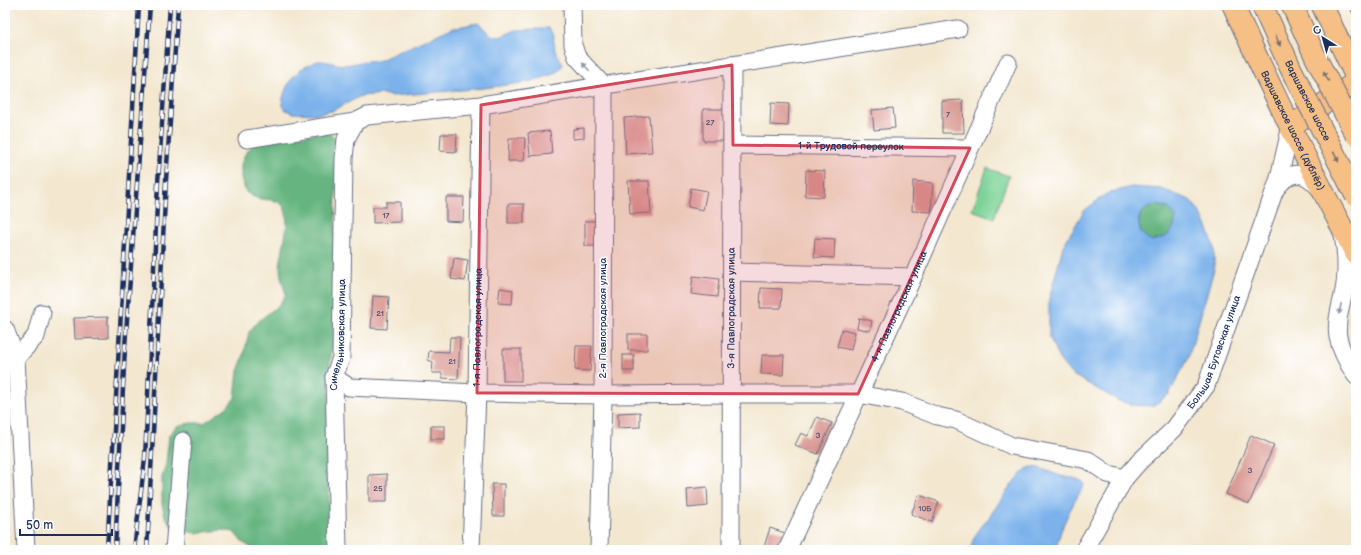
<svg xmlns="http://www.w3.org/2000/svg" width="1361" height="555" viewBox="0 0 1361 555" font-family="'Balsamiq Sans',sans-serif">
<style>
.green{fill:#7dd397;stroke:#4c817a}
.forest{fill:#66b580;stroke:#40726f}
.water{fill:#7cb2eb;stroke:#4c70a4;fill-rule:evenodd}
.building{fill:#d99791}
.lines{fill:none;stroke-linecap:round;stroke-linejoin:round}
.minor-casing{stroke:#676f86;stroke-width:19}
.major-casing{stroke:#676f86;stroke-width:23}
.minor{stroke:#fff;stroke-width:17}
.major{stroke:#f5bf86;stroke-width:21}
.rail-casing{stroke:#1b2f5e;stroke-width:4.5}
.rail{stroke:#fff;stroke-width:3;stroke-dasharray:9;stroke-linecap:butt}
.major-bridge-casing{stroke:#676f86;stroke-width:23;stroke-linecap:butt}
.major-bridge{stroke:#f5bf86;stroke-width:21}
.oneway{fill:#7d7070}
.oneway2{fill:#8d97ae}
.marked{fill:#d1495b;fill-opacity:0.2;stroke:#d1495b;stroke-width:3;stroke-linejoin:round}
.labels{text-anchor:middle;dominant-baseline:central;stroke-width:3;stroke-linejoin:round;paint-order:stroke}
.number-label{font-size:8px;fill:#4a496b}
.street-label{font-size:10px;fill:#1b2f5e;stroke:#fff}
</style>
<rect width="100%" height="100%" fill="#fff"/>
<filter id="ink" filterUnits="userSpaceOnUse"><feTurbulence type="fractalNoise" baseFrequency=".025" numOctaves="2"/><feDisplacementMap in="SourceGraphic" scale="8" xChannelSelector="R" yChannelSelector="G"/><feConvolveMatrix kernelMatrix="1 2 1 2 8 2 1 2 1" color-interpolation-filters="sRGB"/></filter>
<filter id="wash" filterUnits="userSpaceOnUse"><feTurbulence type="fractalNoise" baseFrequency=".012" numOctaves="4" result="noise"/><feDisplacementMap in="SourceGraphic" scale="16" xChannelSelector="R" yChannelSelector="G"/><feGaussianBlur stdDeviation="0.9" result="paint"/><feColorMatrix in="noise" values="0 0 0 0 0 0 0 0 0 0 0 0 0 0 0 0 0 1.4 0 .05"/><feComposite in="paint" operator="in"/></filter>
<g filter="url(#wash)">
<rect width="100%" height="100%" fill="#f3e7cf"/>
<polygon class="green" points="987,168 1009,176 994,218 972,210"/>
<g class="forest">
<path d="M326,132L337,139L333,339L329,373V550H255L242,542L234,532L222,530L197,533L183,531L172,527L165,516L162,504V477L166,463L169,435L177,426L191,423H204L226,408L235,398L238,371L243,358L249,332L257,322L279,305L286,294C283,285 280,276 280,267C281,251 294,214 281,204C274,198 265,201 257,198C253,197 249,194 246,192L241,179V164L246,152L256,143Z"/>
<path d="M1157,205L1168,208L1176,217C1173,234 1169,237 1151,241L1141,233C1140,229 1138,223 1139,219C1140,211 1150,206 1157,205Z"/>
</g>
<g class="water">
<path d="M478,23L491,35L500,37L516,30L549,28L553,34L555,50L563,65L558,71L551,75L529,82L484,88L391,96L383,94L361,96L332,111L317,114L293,113L286,110L282,104C284,87 293,72 309,65C312,63 316,61 320,61C329,61 337,65 345,65C356,64 367,59 378,61L454,27C462,27 470,24 478,23Z"/>
<path d="M1131,187L1162,189L1190,200L1200,212L1208,229L1214,248V269L1188,359L1169,394L1153,406L1134,405L1119,401L1071,374L1059,359L1049,336V299L1063,246L1084,211L1106,194ZM1157,205L1168,208L1176,217C1173,234 1169,237 1151,241L1141,233C1140,229 1138,223 1139,219C1140,211 1150,206 1157,205Z"/>
<path d="M1032,467C1043,468 1051,473 1061,476C1069,478 1076,477 1083,482L1084,486C1072,505 1060,527 1056,550H971C971,544 974,537 977,533C981,526 988,520 992,513C1000,502 1020,468 1032,467Z"/>
</g>
<g id="blocks">
<g class="building">
<polygon points="1349,5 1356,5 1356,21"/>
<polygon points="963,100 964,133 942,133 942,101"/>
<polygon points="771,103 789,104 788,126 770,125"/>
<polygon points="893,108 895,128 874,130 872,110"/>
<polygon points="703,109 724,109 723,141 703,141"/>
<polygon points="649,116 652,152 626,154 624,118"/>
<polygon points="584,128 584,138 573,139 573,129"/>
<polygon points="550,131 552,154 530,156 528,133"/>
<polygon points="441,134 457,134 456,152 440,151"/>
<polygon points="509,138 525,138 524,161 508,161"/>
<polygon points="806,170 825,171 824,197 805,196"/>
<polygon points="628,181 649,181 651,213 630,214"/>
<polygon points="913,181 933,183 931,212 912,211"/>
<polygon points="691,188 707,191 703,210 688,207"/>
<polygon points="446,197 464,197 463,222 446,221"/>
<polygon points="386,202 400,202 400,222 373,223 373,207 386,207"/>
<rect x="508" y="204" width="16" height="19"/>
<rect x="585" y="221" width="11" height="25"/>
<polygon points="815,238 835,239 834,258 814,257"/>
<polygon points="454,258 468,260 465,281 451,279"/>
<polygon points="693,276 719,279 717,297 691,294"/>
<polygon points="500,288 513,290 512,304 498,303"/>
<polygon points="761,288 782,289 781,308 760,308"/>
<polygon points="373,296 389,297 387,329 371,328"/>
<polygon points="108,317 108,338 75,339 74,318"/>
<polygon points="859,318 872,321 870,331 857,328"/>
<polygon points="842,329 855,332 851,350 837,347"/>
<rect x="628" y="334" width="19" height="16"/>
<polygon points="450,337 460,337 458,379 442,378 442,373 432,373 433,362 428,360 429,351 449,352"/>
<polygon points="576,346 592,346 590,371 575,370"/>
<rect x="503" y="349" width="18" height="32"/>
<rect x="623" y="355" width="11" height="16"/>
<polygon points="762,355 784,355 783,375 761,374"/>
<polygon points="640,412 640,427 618,428 618,413"/>
<polygon points="817,417 832,423 818,454 795,445 801,433 808,436"/>
<rect x="431" y="426" width="14" height="13"/>
<polygon points="1251,435 1274,445 1249,504 1226,494"/>
<polygon points="387,474 387,502 369,502 369,475"/>
<polygon points="492,484 504,484 504,516 493,516"/>
<polygon points="707,487 708,506 688,508 687,489"/>
<polygon points="919,495 939,502 932,522 911,514"/>
<polygon points="770,528 785,533 779,550 763,550"/>
</g>
</g>
</g>
<g filter="url(#ink)">
<use href="#blocks" fill-opacity="0" stroke="#676f86" stroke-width="1"/>
<g class="lines">
<g class="minor-casing">
<g id="minor">
<polyline points="572,5 573,45 577,57 604,86 603,395 599,550"/>
<polyline points="247,139 355,122 367,116 481,105 958,29"/>
<path id="s1" d="M733,145L970,148"/>
<path d="M1276,189C1291,168 1305,171 1320,189"/>
<path d="M1343,235C1346,251 1347,268 1345,284C1343,301 1335,319 1338,337C1341,351 1348,364 1356,376"/>
<polyline points="732,272 913,277"/>
<polyline points="5,329 16,358 26,550"/>
<polyline points="7,358 16,358 36,336 42,313"/>
<polyline points="334,377 349,387 477,393 603,395 733,394 858,394 902,402 937,416 956,420 1012,446 1088,460 1108,474 1125,478"/>
<polyline points="174,550 183,441"/>
<path id="s2" d="M338,550L334,377L341,358L344,158L346,139L355,122"/>
<path id="s3" d="M471,550L477,393L481,105"/>
<path id="s4" d="M731,550L732,65"/>
<path id="s5" d="M787,550L913,277L1008,63"/>
<path id="s6" d="M1084,550L1125,478L1139,462L1174,429L1206,386L1279,178L1291,126"/>
</g>
</g>
<g class="major-casing">
<g id="major">
<path id="s7" d="M1233,5C1271,90 1312,172 1356,254"/>
<polyline points="1322,5 1356,77"/>
<polyline points="1291,126 1356,82"/>
</g>
</g>
<use href="#minor" class="minor"/>
<use href="#major" class="major"/>
<g class="rail-casing">
<g id="rail">
<polyline points="107,550 139,5"/>
<polyline points="115,550 125,347 150,5"/>
<polyline points="134,550 145,458 158,183 170,5"/>
<polyline points="147,550 166,180 178,5"/>
</g>
</g>
<use href="#rail" class="rail"/>
<g class="major-bridge-casing">
<g id="major-bridge">
<path id="s8" d="M1262,5L1291,69L1356,196"/>
<polyline points="1292,5 1316,58 1356,135"/>
</g>
</g>
<use href="#major-bridge" class="major-bridge"/>
</g>
<defs><path id="oneway-solid" d="M-6-.8H1V-3.2L6.5 0L1 3.2V.8H-6Z"/></defs>
<g class="oneway">
<use href="#oneway-solid" transform="translate(1278 41) rotate(66)"/>
<use href="#oneway-solid" transform="translate(1326 76) rotate(-117)"/>
<use href="#oneway-solid" transform="translate(1336 157) rotate(63)"/>
</g>
<g class="oneway2">
<use href="#oneway-solid" transform="translate(586 67) rotate(-132)"/>
<use href="#oneway-solid" transform="translate(1340 309) rotate(102)"/>
</g>
</g>
<path class="marked" d="M732,65L733,145L970,148L858,394L477,393L481,105Z"/>
<g class="labels">
<g class="number-label">
<text x="948" y="114">7</text>
<text x="710" y="122">27</text>
<text x="386" y="215">17</text>
<text x="380" y="313">21</text>
<text x="452" y="361">21</text>
<text x="818" y="435">3</text>
<text x="1250" y="470">3</text>
<text x="378" y="488">25</text>
<text x="925" y="508">10Б</text>
</g>
<g class="street-label">
<text stroke="none"><textPath href="#s8" startOffset="106">Варшавское шоссе</textPath></text>
<text stroke="none"><textPath href="#s7" startOffset="139">Варшавское шоссе (дублёр)</textPath></text>
<text stroke="none"><textPath href="#s1" startOffset="118">1-й Трудовой переулок</textPath></text>
<text stroke="none"><textPath href="#s5" startOffset="268">4-я Павлоградская улица</textPath></text>
<text stroke="none"><textPath href="#s4" startOffset="242">3-я Павлоградская улица</textPath></text>
<text transform="translate(603 318) rotate(-90)">2-я Павлоградская улица</text>
<text stroke="none"><textPath href="#s3" startOffset="223">1-я Павлоградская улица</textPath></text>
<text stroke="none"><textPath href="#s2" startOffset="216">Синельниковская улица</textPath></text>
<text stroke="none"><textPath href="#s6" startOffset="240">Большая Бутовская улица</textPath></text>
</g>
</g>
<rect width="1361" height="555" fill="none" stroke="#fff" stroke-width="20"/>
<g transform="translate(1323 38) rotate(323)" stroke="#ffffff" stroke-width="3" paint-order="stroke">
<path d="M0-3L7 15L0 10L-7 15Z" fill="#1b2f5e"/>
<text y="-6" font-size="11" font-weight="bold" text-anchor="middle" fill="#1b2f5e">С</text>
</g>
<path d="M20 529v6h92v-6" fill="none" stroke="#1b2f5e" stroke-width="2"/>
<text x="26" y="529" font-size="12" fill="#1b2f5e" stroke="#ffffff" stroke-width="3" paint-order="stroke">50 m</text>
</svg>
